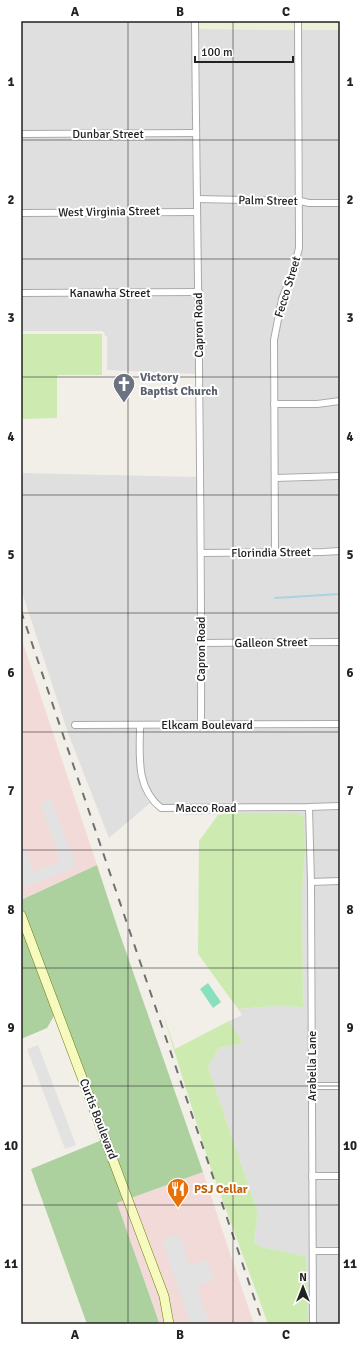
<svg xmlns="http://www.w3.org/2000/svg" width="361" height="1345" viewBox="0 0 361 1345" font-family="Signika,sans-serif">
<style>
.residential{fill:#e0dfdf}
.commercial{fill:#f2dad9}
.farmland{fill:#eef0d5}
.grass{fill:#cdebb0}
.forest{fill:#add19e}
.pitch{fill:#88e0be}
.parking{fill:#e2e2e2}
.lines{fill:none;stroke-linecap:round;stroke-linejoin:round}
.stream{stroke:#aad3df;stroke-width:2}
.street-casing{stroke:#a9a9a9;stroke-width:8}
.secondary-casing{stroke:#707d05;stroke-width:10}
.street{stroke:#fff;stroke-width:6}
.secondary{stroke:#f7fabf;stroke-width:9}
.rail{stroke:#707070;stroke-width:2;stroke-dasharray:8 8;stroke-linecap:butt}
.grid{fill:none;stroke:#222;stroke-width:1;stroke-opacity:0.55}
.labels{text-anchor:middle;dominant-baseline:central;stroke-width:4;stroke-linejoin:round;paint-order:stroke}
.street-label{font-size:12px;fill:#222;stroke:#fff}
.worship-label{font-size:12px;font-weight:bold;fill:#5b616d;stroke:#fff;text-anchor:start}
.food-label{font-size:12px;font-weight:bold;fill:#c56008;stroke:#fff;text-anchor:start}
.neatline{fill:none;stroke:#222;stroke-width:1.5}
.grid-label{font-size:13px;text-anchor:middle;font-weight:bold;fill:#222}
</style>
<rect width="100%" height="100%" fill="#f2efe9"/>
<g class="residential">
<polygon points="21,21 192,21 192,129 21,130"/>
<polygon points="199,29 295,30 296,197 200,196"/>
<polygon points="302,30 340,30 340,199 310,199 303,198"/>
<polygon points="192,137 194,208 21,209 21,138"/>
<polygon points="200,203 296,205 296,247 291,268 278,298 270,340 271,549 205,550 202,288"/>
<polygon points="303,205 309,207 340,207 340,397 317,400 278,400 277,341 285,300 297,271 302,249"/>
<polygon points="194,216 196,288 21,289 21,217"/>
<polygon points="196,296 196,374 107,370 107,336 105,336 104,332 102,331 21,331 21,297"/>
<polygon points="340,405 340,472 278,474 278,407 318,408"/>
<polygon points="21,473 197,477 198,721 71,722 72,729 137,729 137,772 141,786 146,798 150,803 109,838 68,733 21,589"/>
<polygon points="340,480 340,547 278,549 278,482"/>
<polygon points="340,555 340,638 205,639 205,557 322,556"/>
<polygon points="340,646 340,721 204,721 205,647"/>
<polygon points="340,728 340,802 309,804 162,804 152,794 147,782 144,771 143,729"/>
<polygon points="340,810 340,877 315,879 313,811"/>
<polygon points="306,811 308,883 309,1323 308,1318 306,1256 261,1247 254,1242 258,1213 208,1067 219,1048 243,1043 229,1021 242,1015 238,1009 274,1006 303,1007 302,893 305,851 299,813 262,813 185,815 176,812"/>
<polygon points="340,885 340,1082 316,1082 315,886"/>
<polygon points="316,1090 340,1090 340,1172 315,1172"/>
<polygon points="340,1179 340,1247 316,1247 315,1180"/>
<rect x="316" y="1255" width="24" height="69"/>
</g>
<g class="commercial">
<polygon points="21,637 97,865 21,900"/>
<polygon points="203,1172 233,1262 254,1324 172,1324 131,1198"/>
<polygon points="124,1200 161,1297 165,1324 153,1324 159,1321 117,1203"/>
</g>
<g class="farmland">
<polygon points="198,21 295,21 295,30 199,29"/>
<rect x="302" y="21" width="38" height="9"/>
</g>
<g class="grass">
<polygon points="21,334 102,334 102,375 57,375 57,418 21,419"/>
<polygon points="228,813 299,813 304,818 305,851 302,893 303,1007 274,1006 238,1009 198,954 199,841 218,815"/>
<polygon points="160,1005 175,1049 229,1021 243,1043 219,1048 208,1067 258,1213 254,1242 261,1247 306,1256 308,1318 309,1324 268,1324 210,1166"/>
</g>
<g class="forest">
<polygon points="97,865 118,929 203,1172 131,1198 21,905 21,900"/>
<polygon points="21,925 55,1014 47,1028 21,1039"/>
<polygon points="102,1140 124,1200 117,1203 159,1322 153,1324 87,1324 31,1169"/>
</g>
<polygon class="pitch" points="208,983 221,1002 213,1008 200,989"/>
<g class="parking">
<polygon points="51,799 77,867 26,887 21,875 21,839 33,872 61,861 40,804"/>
<polygon points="38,1045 76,1145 65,1149 27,1049"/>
<polygon points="179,1234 190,1265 207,1260 214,1280 197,1286 209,1324 191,1324 162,1240"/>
</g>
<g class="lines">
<polyline class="stream" points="275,598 340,594"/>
<g class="street-casing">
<g id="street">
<path d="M195,21C197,256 202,490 201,725"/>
<polyline points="21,134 196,133"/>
<polyline points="197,199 300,201 309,203 340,203"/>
<polyline points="21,213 197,212"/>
<polyline points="21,293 199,292"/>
<polyline points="274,404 317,404 340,401"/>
<polyline points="275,478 340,476"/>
<polyline points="201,553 322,552 340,551"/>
<polyline points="275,553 274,340 282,299 294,269 299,248 298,21"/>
<polyline points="201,643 340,642"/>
<polyline points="75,725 340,724"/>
<path d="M140,725C140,755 135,787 161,808L309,807L340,806"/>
<polyline points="309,807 311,882 313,1324"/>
<polyline points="311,882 340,881"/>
<polyline points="312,1086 340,1086"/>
<polyline points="312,1176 340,1176"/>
<polyline points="313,1251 340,1251"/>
</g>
</g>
<g class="secondary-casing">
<polyline id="secondary" points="21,915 164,1296 169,1324"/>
</g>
<use href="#street" class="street"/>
<use href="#secondary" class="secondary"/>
<polyline class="rail" points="21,611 263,1324"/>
</g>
<path class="grid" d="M128,21V1324M233,21V1324M21,140H340M21,259H340M21,377H340M21,495H340M21,613H340M21,732H340M21,850H340M21,968H340M21,1086H340M21,1205H340"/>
<defs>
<g id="church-pin" transform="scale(1.15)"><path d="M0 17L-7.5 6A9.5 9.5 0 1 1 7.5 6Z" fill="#6b7280" stroke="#fff"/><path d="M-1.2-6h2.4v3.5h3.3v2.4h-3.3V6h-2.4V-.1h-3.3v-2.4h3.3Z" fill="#fff"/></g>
<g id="restaurant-pin" transform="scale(1.15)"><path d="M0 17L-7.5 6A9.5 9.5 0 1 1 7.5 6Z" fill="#e8710a" stroke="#fff"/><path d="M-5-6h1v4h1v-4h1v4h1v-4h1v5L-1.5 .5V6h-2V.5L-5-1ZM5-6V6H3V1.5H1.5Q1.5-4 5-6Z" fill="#fff"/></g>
</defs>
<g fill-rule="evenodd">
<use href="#church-pin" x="124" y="384"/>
<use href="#restaurant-pin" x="178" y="1189"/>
</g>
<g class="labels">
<g class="street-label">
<text x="108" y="134">Dunbar Street</text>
<text transform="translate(268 201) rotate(1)">Palm Street</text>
<text transform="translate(109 212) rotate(-1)">West Virginia Street</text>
<text transform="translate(288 287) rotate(-73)">Fecco Street</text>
<text x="110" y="293">Kanawha Street</text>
<text transform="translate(199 325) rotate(-91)">Capron Road</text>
<text transform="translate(271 553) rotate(-1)">Florindia Street</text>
<text transform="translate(271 643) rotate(-1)">Galleon Street</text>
<text transform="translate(201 649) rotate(-90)">Capron Road</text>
<text x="207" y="725">Elkcam Boulevard</text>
<text x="206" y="808">Macco Road</text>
<text transform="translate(312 1066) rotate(-90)">Arabella Lane</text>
<text transform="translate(98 1119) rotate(69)">Curtis Boulevard</text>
</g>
<g class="worship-label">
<text x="140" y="377">Victory<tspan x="140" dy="14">Baptist Church</tspan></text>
</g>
<g class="food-label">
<text x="194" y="1189">PSJ Cellar</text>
</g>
</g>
<rect width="361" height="1345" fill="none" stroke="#ffffff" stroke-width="44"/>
<g transform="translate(303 1287)" stroke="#ffffff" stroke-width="3" paint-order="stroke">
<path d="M0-3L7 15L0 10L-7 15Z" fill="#222222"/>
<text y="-6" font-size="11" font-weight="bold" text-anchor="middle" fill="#222222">N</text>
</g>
<path d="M195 56v6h98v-6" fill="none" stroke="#222222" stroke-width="2"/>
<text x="201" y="56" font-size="12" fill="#222222" stroke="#ffffff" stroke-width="3" paint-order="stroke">100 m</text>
<rect x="22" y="22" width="317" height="1301" class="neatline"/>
<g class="grid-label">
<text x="75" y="16">A</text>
<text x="180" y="16">B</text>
<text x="286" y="16">C</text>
<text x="11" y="86">1</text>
<text x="350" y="86">1</text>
<text x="11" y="204">2</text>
<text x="350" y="204">2</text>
<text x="11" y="322">3</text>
<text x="350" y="322">3</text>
<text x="11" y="441">4</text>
<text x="350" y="441">4</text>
<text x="11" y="559">5</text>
<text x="350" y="559">5</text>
<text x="11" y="677">6</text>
<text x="350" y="677">6</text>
<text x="11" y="795">7</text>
<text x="350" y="795">7</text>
<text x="11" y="914">8</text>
<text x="350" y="914">8</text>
<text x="11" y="1032">9</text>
<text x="350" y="1032">9</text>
<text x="11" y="1150">10</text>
<text x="350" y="1150">10</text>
<text x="11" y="1268">11</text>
<text x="350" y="1268">11</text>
<text x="75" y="1339">A</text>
<text x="180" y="1339">B</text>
<text x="286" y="1339">C</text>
</g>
</svg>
